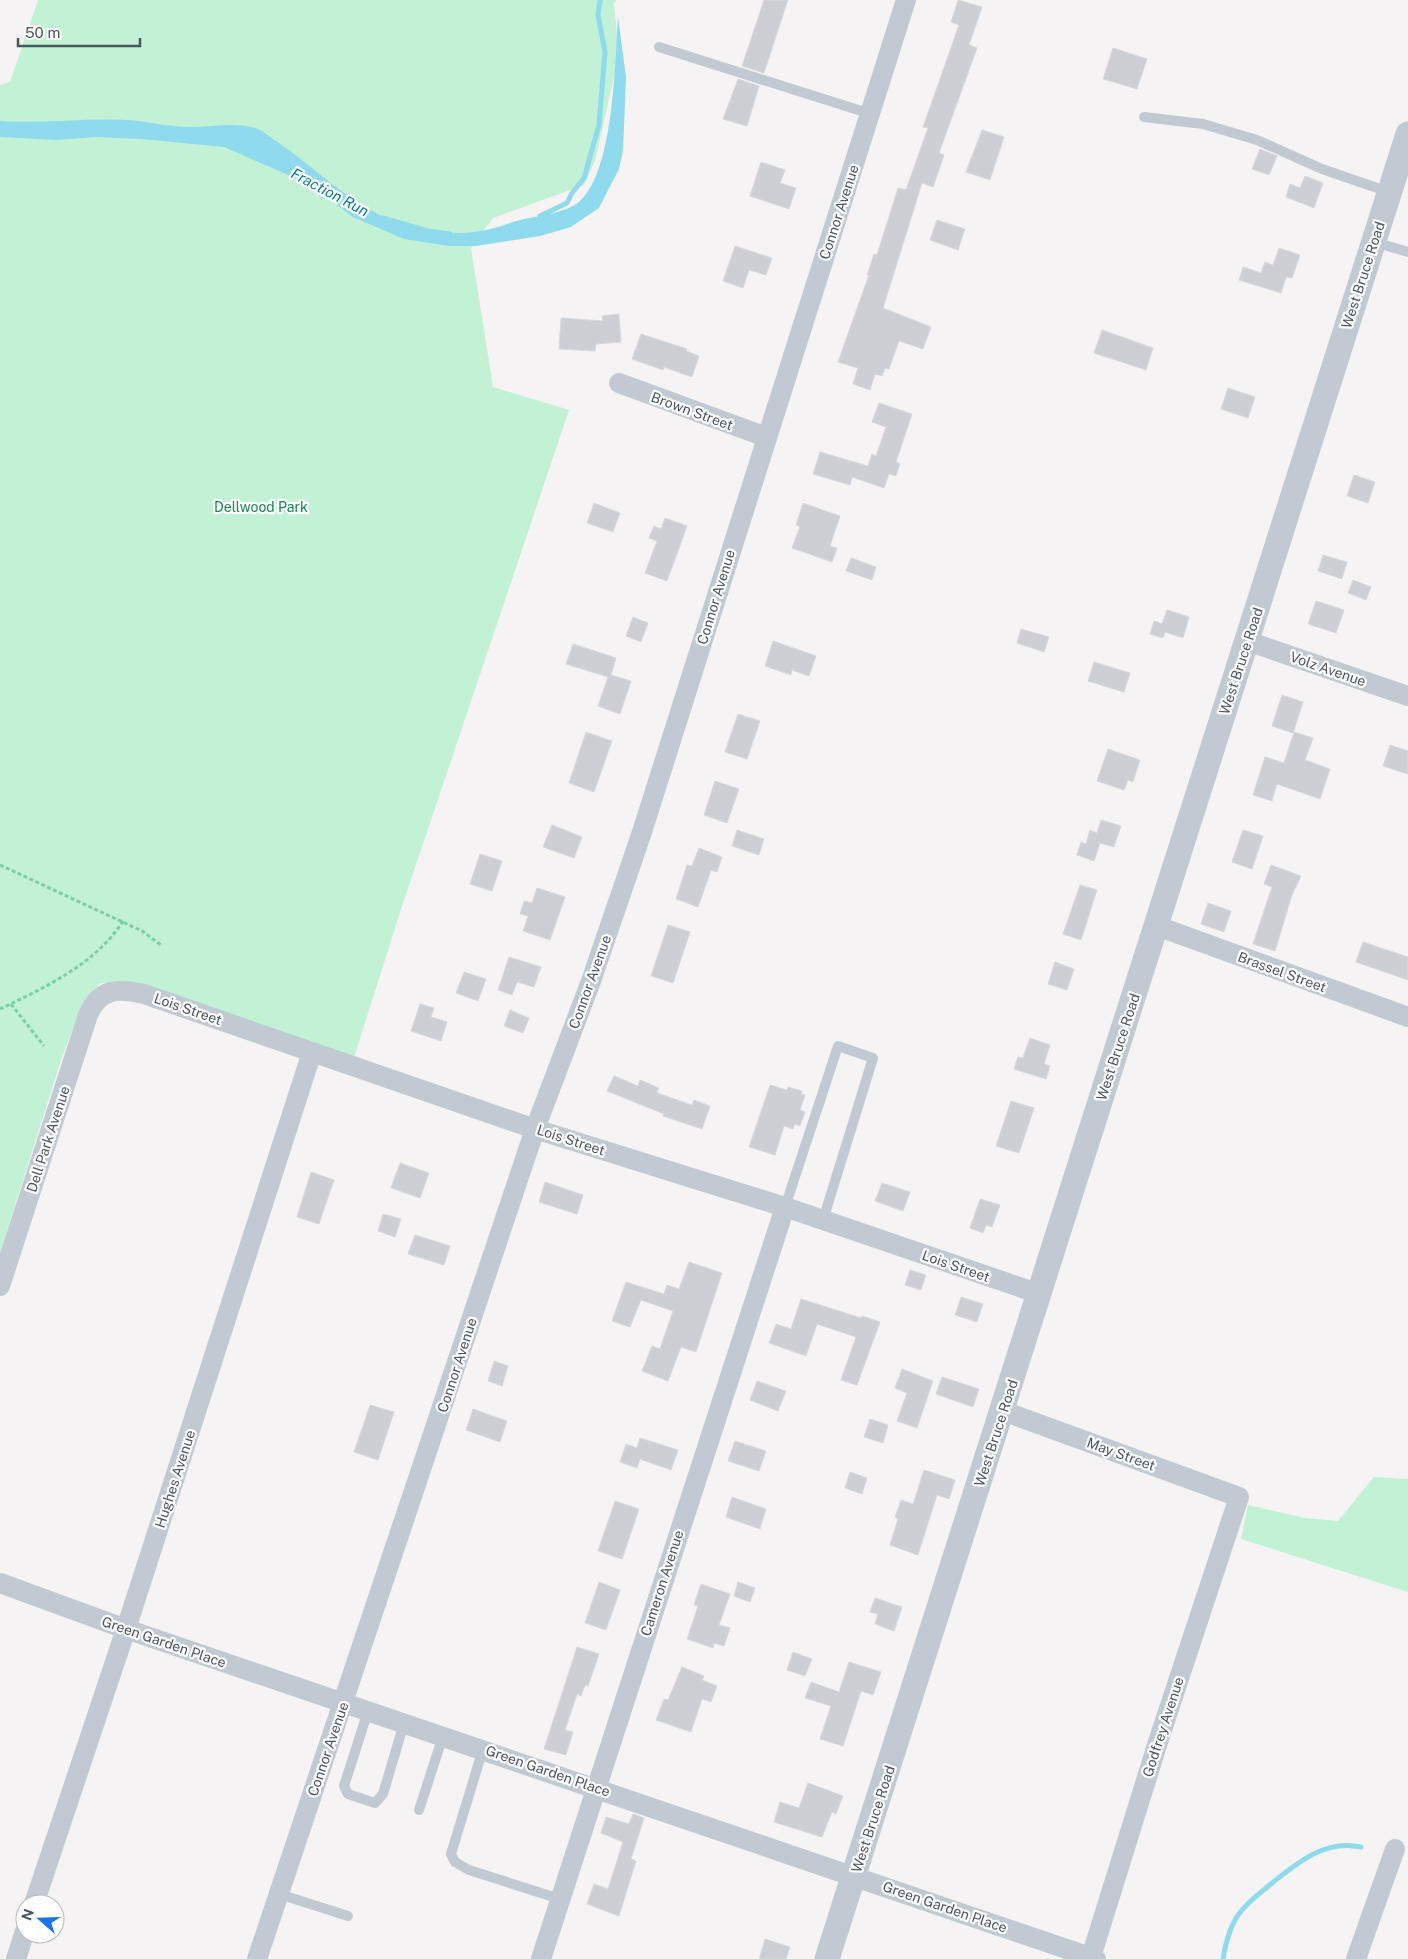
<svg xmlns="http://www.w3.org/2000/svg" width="1408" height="1959" viewBox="0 0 1408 1959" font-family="'Public Sans',sans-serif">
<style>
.green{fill:#c3f1d5}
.water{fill:#90daee}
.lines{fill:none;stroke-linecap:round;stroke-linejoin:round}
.stream{stroke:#90daee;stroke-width:5}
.building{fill:#cdcfd5;stroke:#d7d9de}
.path{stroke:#7ad0a6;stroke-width:3;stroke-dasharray:4 2.5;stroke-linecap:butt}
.service{stroke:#c1cad2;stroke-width:10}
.minor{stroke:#c1cad2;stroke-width:20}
.tertiary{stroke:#c1cad2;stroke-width:25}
.labels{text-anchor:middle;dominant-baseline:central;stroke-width:4.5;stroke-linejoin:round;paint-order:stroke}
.street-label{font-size:14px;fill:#4a5661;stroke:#fff}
.park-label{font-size:14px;fill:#17864f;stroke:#fff}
.water-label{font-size:15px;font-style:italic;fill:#0c7c9b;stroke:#fff}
</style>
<rect width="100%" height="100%" fill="#f5f3f3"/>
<g class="green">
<polygon points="38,0 617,0 614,3 619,55 595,161 584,185 493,218 471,248 493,387 569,410 400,912 354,1058 118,983 100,983 81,1007 61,1060 0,1253 0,85 10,82"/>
<polygon points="1374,1477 1408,1479 1408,1592 1241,1539 1248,1505 1305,1518 1338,1521"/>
</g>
<path class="water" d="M618,17L626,77L623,151L619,169L599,208L571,227L540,236L476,246H450L404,239L353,217L320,192L295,178L224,147L142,139L95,137L57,140L0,137V121C42,124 84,118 126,120C147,121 168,127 190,127C211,127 236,122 255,128C262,130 270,137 276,141C308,162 334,189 367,208C411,234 459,241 507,224C528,216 565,215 580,201C614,170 615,61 618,17Z"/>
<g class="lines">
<g class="stream">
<polyline points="540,216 567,203 572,193 584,178 599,125 605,52 598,15 600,0"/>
<polyline points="383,218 428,231 450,234"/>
<path d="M1223,1959C1225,1946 1230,1929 1236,1918C1245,1904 1259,1894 1272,1883C1298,1862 1326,1839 1361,1847"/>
</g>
</g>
<g class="building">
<polygon points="764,0 788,0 764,73 742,66"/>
<polygon points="958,0 982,7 969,45 977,48 939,153 944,155 933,187 922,183 883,308 931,327 923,349 899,341 889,369 885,368 882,376 875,374 870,390 853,384 858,368 838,362 869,275 867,275 874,254 877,255 898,188 906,190 928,128 923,127 959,25 951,22"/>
<polygon points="1113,48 1147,59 1137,89 1103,79"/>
<polygon points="738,79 759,86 747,126 723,119"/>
<polygon points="982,130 1004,137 990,180 966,172"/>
<polygon points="1260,149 1277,156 1269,175 1252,169"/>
<polygon points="761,162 785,170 780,183 796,188 789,209 750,196"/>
<polygon points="1305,176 1323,183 1314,208 1286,197 1290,184 1300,188"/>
<polygon points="937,220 965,229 958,250 930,240"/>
<polygon points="735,246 772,258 766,275 749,270 743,288 723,281"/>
<polygon points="1279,248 1300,255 1292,278 1286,277 1281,293 1239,280 1243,267 1261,273 1265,262 1273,265"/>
<polygon points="619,314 621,342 596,344 595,351 559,349 561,318 603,321 602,316"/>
<polygon points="1102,330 1153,348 1146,370 1094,353"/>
<polygon points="641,334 687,349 686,351 699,356 692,377 664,367 663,370 632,359"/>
<polygon points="1228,388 1255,397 1248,418 1221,409"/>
<polygon points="879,403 912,414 896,462 900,464 896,476 889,474 884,488 852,477 850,485 813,474 820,452 868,466 872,454 876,456 886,427 872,422"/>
<polygon points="1354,475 1375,482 1368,503 1347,496"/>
<polygon points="594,503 620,513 613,532 587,523"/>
<polygon points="803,503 840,516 830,546 837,548 832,562 792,548 800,527 796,525"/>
<polygon points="665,518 687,526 667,581 645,573 657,541 649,538 654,526 661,529"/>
<polygon points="1323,555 1347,562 1342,579 1318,571"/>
<polygon points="851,558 876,567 872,580 846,571"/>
<polygon points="1353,580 1371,587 1366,600 1348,593"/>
<polygon points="1316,601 1344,610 1336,633 1308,624"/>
<polygon points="1167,610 1189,617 1183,638 1165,632 1163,638 1150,634 1154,621 1162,624"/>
<polygon points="633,617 648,623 641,642 626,636"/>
<polygon points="1021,629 1049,637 1044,652 1017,643"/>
<polygon points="773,641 816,656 809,676 792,670 791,675 765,666"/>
<polygon points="573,644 616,658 611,675 631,681 620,714 598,706 608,677 566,664"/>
<polygon points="1094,662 1130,673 1124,692 1088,681"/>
<polygon points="1282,695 1303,702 1293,733 1272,726"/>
<polygon points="738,714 760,721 747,759 725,752"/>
<polygon points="586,732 612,741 594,792 569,783"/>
<polygon points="1294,732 1313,738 1305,760 1330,769 1320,799 1277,784 1272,801 1253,795 1265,757 1284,763"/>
<polygon points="1390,745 1408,751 1408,774 1383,766"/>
<polygon points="1108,749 1140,760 1133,782 1128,780 1124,790 1097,781"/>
<polygon points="715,781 739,789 727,823 704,815"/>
<polygon points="1101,820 1121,826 1114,847 1100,843 1094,861 1077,855 1081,842 1086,844 1090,830 1097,833"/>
<polygon points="552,825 582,837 574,858 543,847"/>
<polygon points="737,830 764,839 759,855 732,846"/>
<polygon points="1243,830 1263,836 1252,869 1232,862"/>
<polygon points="699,848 722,857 717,872 711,870 698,907 676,899 687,865 692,866"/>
<polygon points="480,854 502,861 492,891 470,884"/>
<polygon points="1271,865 1301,876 1292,895 1275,951 1253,944 1272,887 1264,884"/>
<polygon points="1080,885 1097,890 1081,940 1063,934"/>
<polygon points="537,888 565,897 550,940 523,931 528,916 520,914 524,901 532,903"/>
<polygon points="1208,903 1231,911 1224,932 1201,924"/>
<polygon points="668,925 690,932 673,983 651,976"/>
<polygon points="1363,942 1408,957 1408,980 1356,962"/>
<polygon points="509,957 541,967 534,987 517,982 512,995 498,990"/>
<polygon points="1055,962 1074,969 1067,990 1048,984"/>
<polygon points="464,972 486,979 478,1001 456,993"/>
<polygon points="420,1004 434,1008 431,1017 447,1022 441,1041 411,1031"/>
<polygon points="510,1010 529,1018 523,1033 504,1026"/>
<polygon points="1030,1038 1050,1045 1044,1064 1050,1066 1046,1079 1014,1069 1018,1057 1023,1058"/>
<polygon points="614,1076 638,1086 640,1080 659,1088 657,1093 692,1105 694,1100 710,1106 702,1129 663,1116 664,1114 607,1091"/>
<polygon points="770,1085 787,1090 788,1087 802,1091 801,1094 805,1095 800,1110 805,1112 800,1126 795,1124 793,1129 784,1126 775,1155 749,1147"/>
<polygon points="1011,1101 1034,1108 1019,1153 996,1146"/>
<polygon points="400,1163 429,1173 420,1198 391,1188"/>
<polygon points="311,1172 334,1180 319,1224 297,1217"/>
<polygon points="545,1182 583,1195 577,1214 539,1202"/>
<polygon points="882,1183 910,1192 903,1211 875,1201"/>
<polygon points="980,1199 1000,1205 992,1227 986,1225 983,1233 970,1228"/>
<polygon points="383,1214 401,1219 395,1237 378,1231"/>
<polygon points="415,1235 450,1246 444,1265 408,1254"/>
<polygon points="689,1262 722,1273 696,1352 681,1347 668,1381 642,1371 652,1346 660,1349 673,1311 641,1300 630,1327 612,1321 626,1282 664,1294 667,1285 679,1289"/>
<polygon points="910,1270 926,1275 921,1290 905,1285"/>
<polygon points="961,1297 983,1304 977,1322 955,1315"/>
<polygon points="801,1299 861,1318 862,1316 880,1322 857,1385 841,1380 856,1337 817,1324 806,1356 769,1343 776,1324 791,1329"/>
<polygon points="494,1361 508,1366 502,1386 488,1381"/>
<polygon points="902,1369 933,1381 917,1428 897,1421 907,1393 895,1388"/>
<polygon points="942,1377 979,1389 973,1407 936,1394"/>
<polygon points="757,1381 786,1391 778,1411 750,1400"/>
<polygon points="370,1405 394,1412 378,1460 354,1452"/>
<polygon points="473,1409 507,1421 500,1442 466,1430"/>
<polygon points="870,1419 888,1425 883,1443 864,1437"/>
<polygon points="640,1438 678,1450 671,1470 640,1459 637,1468 620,1462 626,1444 637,1448"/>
<polygon points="735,1441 766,1451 759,1471 728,1461"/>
<polygon points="924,1470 955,1480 949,1499 937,1495 918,1555 890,1545 898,1519 895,1517 901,1500 913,1504"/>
<polygon points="850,1472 867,1478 862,1494 845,1488"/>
<polygon points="732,1497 766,1509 760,1529 726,1517"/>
<polygon points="615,1501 639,1509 622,1559 598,1551"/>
<polygon points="599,1582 620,1590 606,1630 585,1623"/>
<polygon points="738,1582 755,1588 750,1602 734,1596"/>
<polygon points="701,1584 730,1594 719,1625 730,1628 724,1646 714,1643 713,1648 687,1639 698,1606 694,1605"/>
<polygon points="875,1598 902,1607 894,1631 875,1624 878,1614 870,1612"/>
<polygon points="577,1647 599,1654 588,1686 585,1685 581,1696 577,1694 565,1730 573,1732 566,1755 544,1749"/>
<polygon points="793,1652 812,1659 805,1676 787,1670"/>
<polygon points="849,1662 881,1672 873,1695 861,1691 843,1746 820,1739 831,1706 805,1698 811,1682 839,1692"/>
<polygon points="682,1667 704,1676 702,1680 717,1686 711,1702 702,1699 691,1732 656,1720 664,1699 668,1700"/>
<polygon points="808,1783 843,1796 836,1814 832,1812 822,1837 774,1822 780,1802 799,1808"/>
<polygon points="633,1814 644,1818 631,1859 636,1861 619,1916 587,1904 594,1884 608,1889 623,1842 601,1833 606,1817 629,1824"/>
<polygon points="765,1939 790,1947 786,1959 759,1959"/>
</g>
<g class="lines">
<g class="path">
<polyline points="0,865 142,931 161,945"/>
<polyline points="11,1004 44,1046"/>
<path d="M0,1009C44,988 96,964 123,921"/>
</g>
<g class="service">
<polyline points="659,47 871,114"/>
<polyline points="1144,117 1203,124 1257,140 1322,169 1389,192"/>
<polyline points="1374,242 1408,252"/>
<polyline points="785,1207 838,1046 873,1058 823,1220"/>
<polyline points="368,1711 344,1786 348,1794 375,1803 383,1794 404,1723"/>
<polyline points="483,1749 451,1854 455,1862 469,1870 560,1899"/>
<polyline points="419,1810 443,1736"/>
<polyline points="279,1894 348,1916"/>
</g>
<g class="minor">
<polyline points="619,383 766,437"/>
<polyline points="1247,641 1408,696"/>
<polyline points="1157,926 1408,1017"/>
<path d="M0,1286L88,1015C100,988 117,988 144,994L535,1129L785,1207L1040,1294"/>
<polyline points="1003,1411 1239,1497 1158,1742 1091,1957"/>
<polyline points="0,1583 126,1629 1096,1959"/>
<polyline points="34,1904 126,1629 312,1052"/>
<polyline points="16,1959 25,1931"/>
<polyline points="257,1959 535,1129 591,981 641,835 906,0"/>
<polyline points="541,1959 785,1207"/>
<polyline points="1356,1959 1395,1849"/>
</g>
<polyline class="tertiary" points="827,1959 1408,134"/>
</g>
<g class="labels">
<g class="street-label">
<text transform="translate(839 212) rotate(-72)">Connor Avenue</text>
<text transform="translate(1363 275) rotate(-72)">West Bruce Road</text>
<text transform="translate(692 411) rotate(20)">Brown Street</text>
<text transform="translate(716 597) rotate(-73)">Connor Avenue</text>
<text transform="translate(1241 661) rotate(-72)">West Bruce Road</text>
<text transform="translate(1328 669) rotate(19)">Volz Avenue</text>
<text transform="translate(1282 972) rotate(20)">Brassel Street</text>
<text transform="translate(590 982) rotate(-70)">Connor Avenue</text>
<text transform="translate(188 1009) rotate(19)">Lois Street</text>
<text transform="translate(1118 1047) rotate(-72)">West Bruce Road</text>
<text transform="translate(48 1139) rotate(-72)">Dell Park Avenue</text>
<text transform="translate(571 1140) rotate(18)">Lois Street</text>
<text transform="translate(956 1266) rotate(19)">Lois Street</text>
<text transform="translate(457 1365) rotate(-72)">Connor Avenue</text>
<text transform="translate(996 1433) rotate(-72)">West Bruce Road</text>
<text transform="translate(1121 1454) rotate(20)">May Street</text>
<text transform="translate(175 1479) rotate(-72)">Hughes Avenue</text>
<text transform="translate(662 1583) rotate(-72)">Cameron Avenue</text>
<text transform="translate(164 1642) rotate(19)">Green Garden Place</text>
<text transform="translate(1163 1727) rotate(-72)">Godfrey Avenue</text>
<text transform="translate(328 1749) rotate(-71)">Connor Avenue</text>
<text transform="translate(548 1771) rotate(19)">Green Garden Place</text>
<text transform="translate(873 1819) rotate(-72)">West Bruce Road</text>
<text transform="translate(945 1907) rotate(19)">Green Garden Place</text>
</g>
<g class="park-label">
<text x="261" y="507">Dellwood Park</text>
</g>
<g class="water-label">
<text transform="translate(330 192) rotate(28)">Fraction Run</text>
</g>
</g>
<g transform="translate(40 1919) rotate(290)"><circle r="24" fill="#ffffff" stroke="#b7bbc0"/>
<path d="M0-4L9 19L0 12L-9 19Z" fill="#1a73e8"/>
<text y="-8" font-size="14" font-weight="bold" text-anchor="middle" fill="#4a5661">N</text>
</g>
<path d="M18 38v8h122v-8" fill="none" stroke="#4a5661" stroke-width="2.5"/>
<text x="25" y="38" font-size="15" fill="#4a5661" stroke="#ffffff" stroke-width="4" paint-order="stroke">50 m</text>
</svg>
